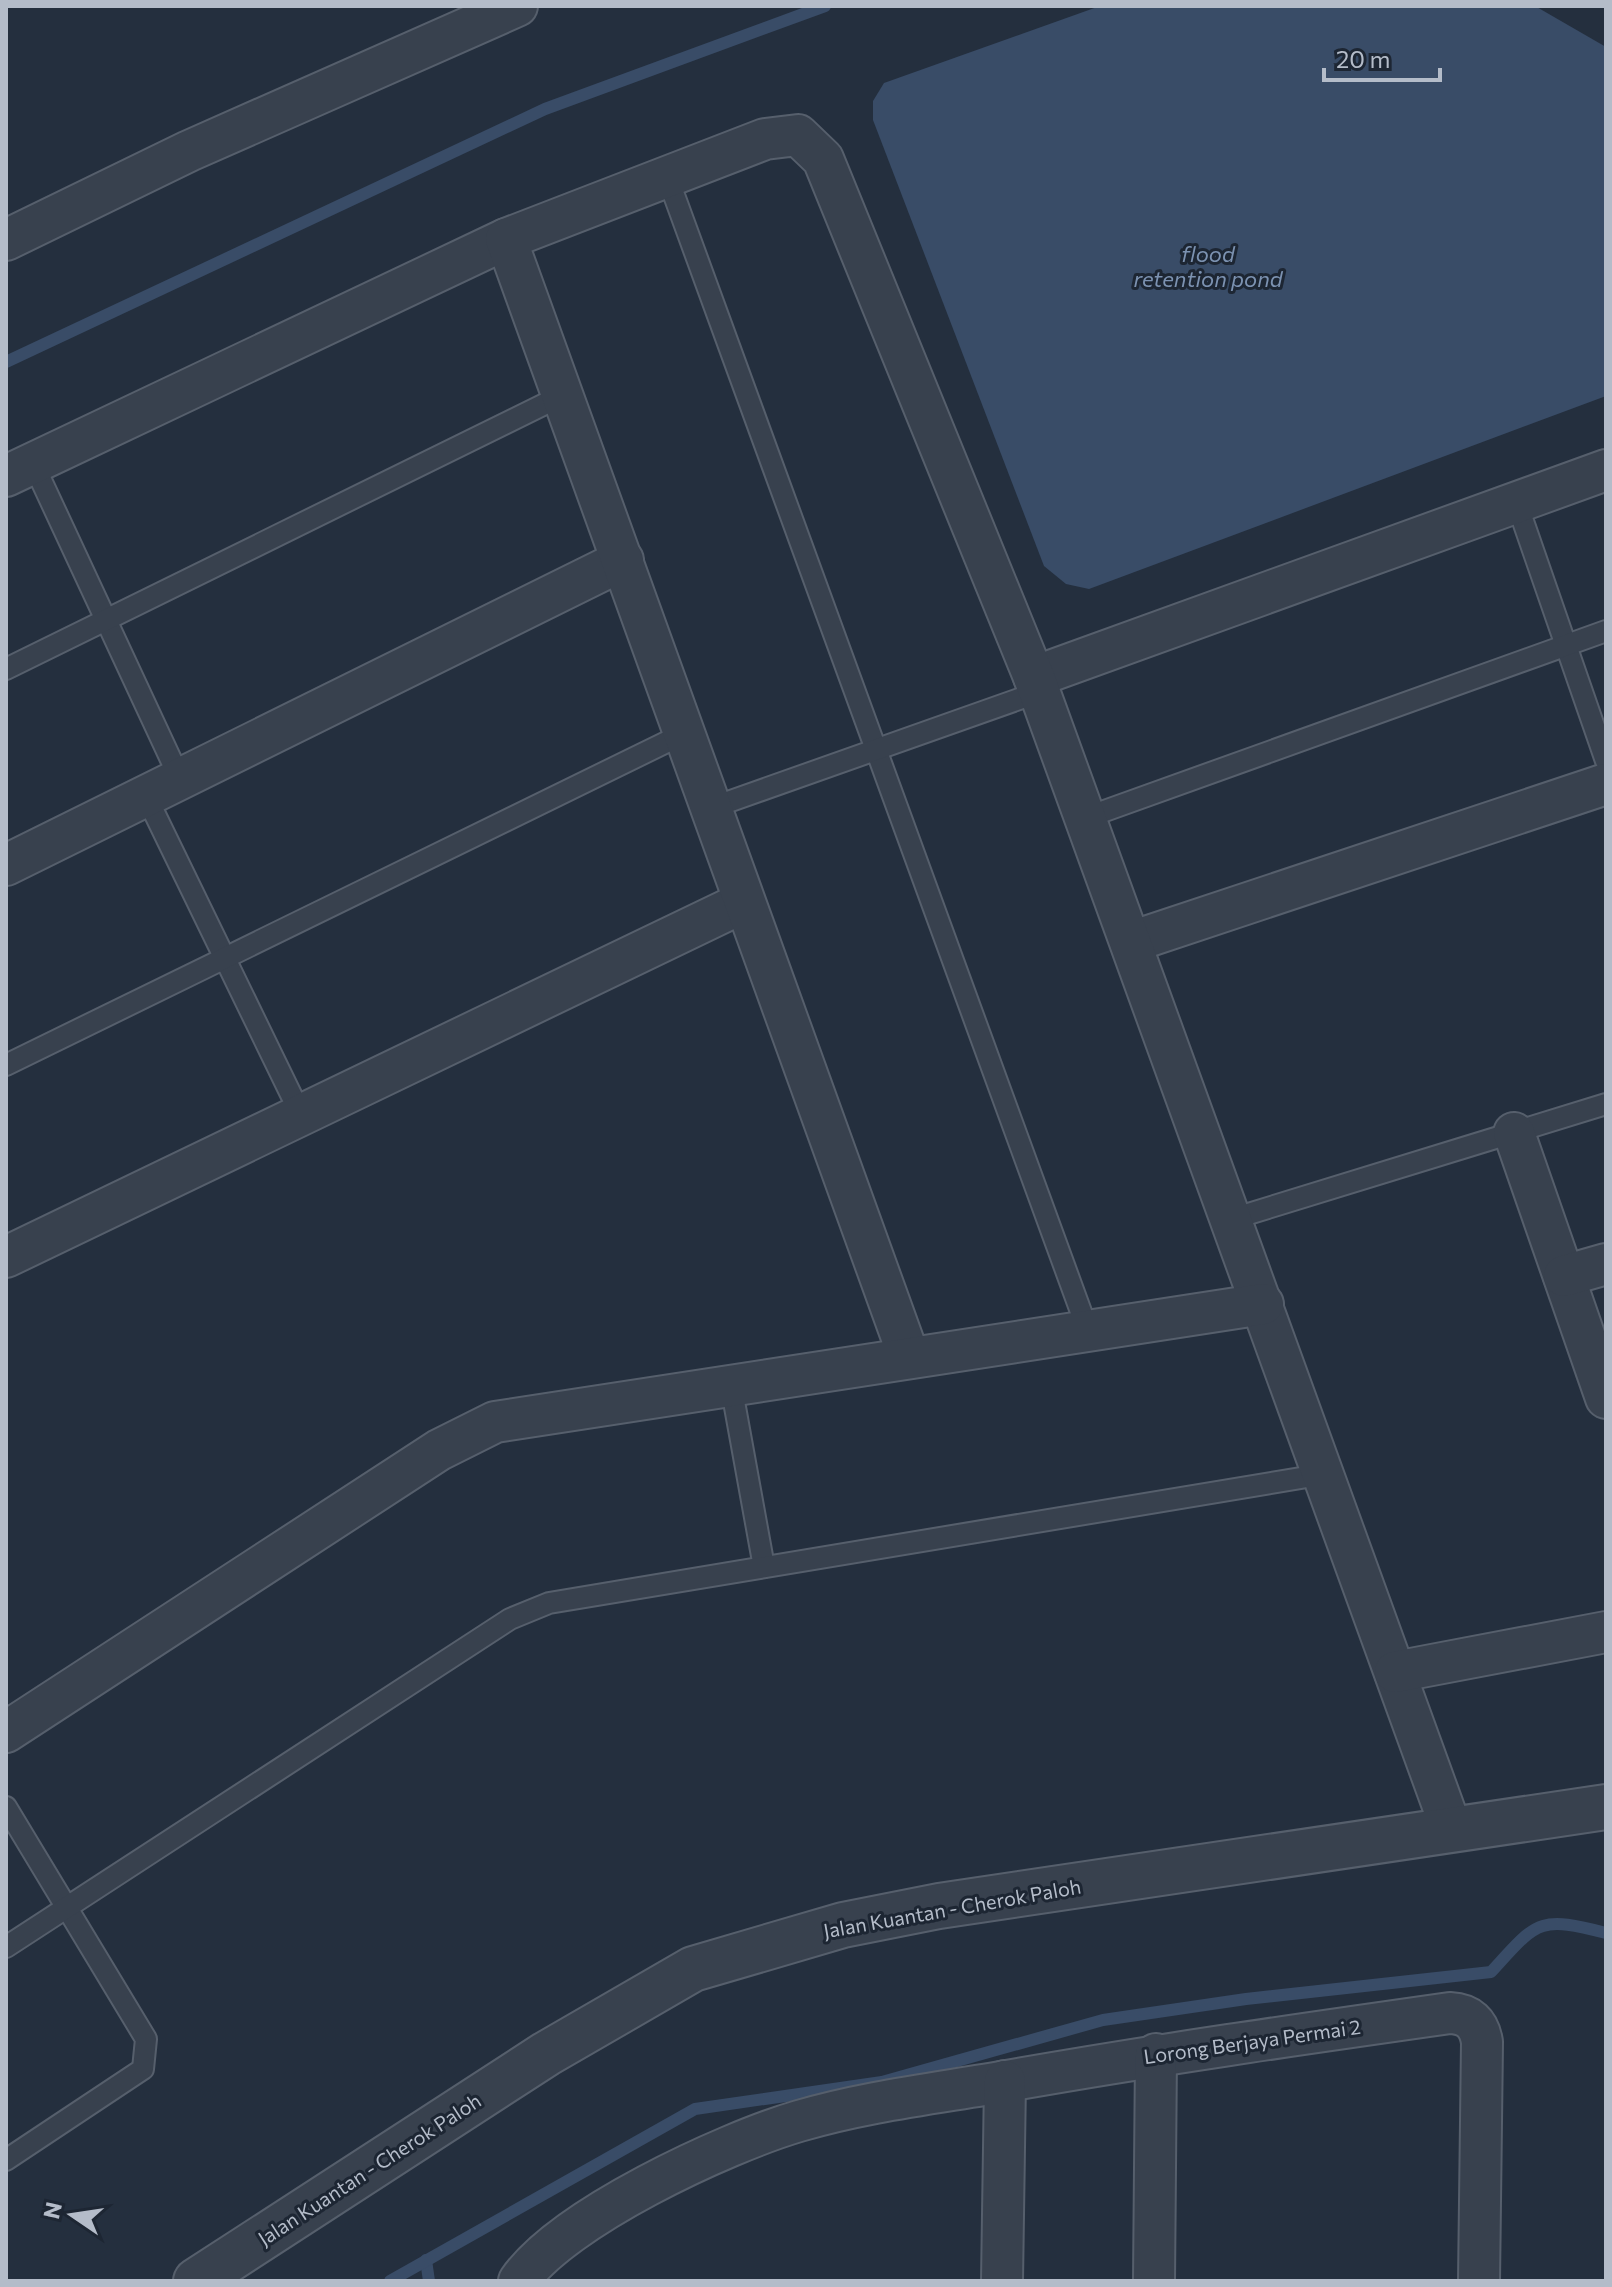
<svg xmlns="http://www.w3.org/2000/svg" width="1612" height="2287" viewBox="0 0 1612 2287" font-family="Commissioner,sans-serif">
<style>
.water{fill:#394c67}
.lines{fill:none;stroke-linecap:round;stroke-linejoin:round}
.stream{stroke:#394c67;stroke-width:12}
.service-casing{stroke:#565f6c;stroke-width:24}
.minor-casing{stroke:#565f6c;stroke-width:44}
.tertiary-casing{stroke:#565f6c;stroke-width:48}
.service{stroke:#38414e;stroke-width:20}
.minor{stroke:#38414e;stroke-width:40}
.tertiary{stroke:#38414e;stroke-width:44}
.labels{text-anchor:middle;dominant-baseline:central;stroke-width:6;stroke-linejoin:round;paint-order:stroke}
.street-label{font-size:20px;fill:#b4bcc9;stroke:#1d2633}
.water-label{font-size:22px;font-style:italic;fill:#7c92b1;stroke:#1d2633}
</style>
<rect width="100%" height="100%" fill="#242f3e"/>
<polygon class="water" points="1100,6 1535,6 1606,47 1606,396 1089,589 1066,584 1044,566 873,120 873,101 884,83"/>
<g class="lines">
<g class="stream">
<polyline points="6,362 545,109 825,6"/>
<polyline points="426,2260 429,2281"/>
<path d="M390,2281L695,2109L882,2082L1103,2020L1246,1999L1491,1972C1537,1922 1537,1915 1606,1933"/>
</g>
<g class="service-casing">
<g id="service">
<polyline points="667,176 1088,1331"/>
<polyline points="33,463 180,779"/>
<polyline points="1516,501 1606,761"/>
<polyline points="6,669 563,395"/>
<polyline points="146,796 301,1115"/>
<polyline points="711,808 1039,692"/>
<polyline points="1085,818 1606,631"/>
<polyline points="6,1065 685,733"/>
<polyline points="1232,1219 1606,1104"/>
<polyline points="731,1385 764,1567"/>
<polyline points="6,1807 146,2039 143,2069 6,2160"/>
<polyline points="6,1947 510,1619 549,1603 1325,1474"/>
</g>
</g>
<g class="minor-casing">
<g id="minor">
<polyline points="6,240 189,151 517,6"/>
<polyline points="6,476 506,239"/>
<polyline points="1034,677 1606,470"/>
<polyline points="6,865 623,560"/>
<polyline points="1131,942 1606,784"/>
<polyline points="1514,1133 1606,1398"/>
<polyline points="6,1257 744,902"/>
<polyline points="1564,1276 1606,1264"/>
<polyline points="909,1357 506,239 765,139 798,135 823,159 1034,677 1451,1828"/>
<polyline points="1395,1672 1606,1632"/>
<polyline points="6,1732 439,1450 495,1422 1263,1304"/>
<path d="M519,2281C563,2218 724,2143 799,2121C867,2101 938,2093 1007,2081C1154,2055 1302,2034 1450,2013C1469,2014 1479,2023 1482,2042L1479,2281"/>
<polyline points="1002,2281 1005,2081"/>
<polyline points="1154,2281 1156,2054"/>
</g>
</g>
<g class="tertiary-casing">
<polyline id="tertiary" points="196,2281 546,2054 693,1969 843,1925 939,1906 1606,1807"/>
</g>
<use href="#service" class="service"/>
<use href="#minor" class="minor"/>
<use href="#tertiary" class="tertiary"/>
</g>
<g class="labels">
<g class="street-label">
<text transform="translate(952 1908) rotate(-10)">Jalan Kuantan - Cherok Paloh</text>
<text transform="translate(1252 2041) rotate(-8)">Lorong Berjaya Permai 2</text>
<text transform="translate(369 2169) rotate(-33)">Jalan Kuantan - Cherok Paloh</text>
</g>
<g class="water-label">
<text x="1208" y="253">flood<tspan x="1208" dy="25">retention pond</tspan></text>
</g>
</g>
<rect width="1612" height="2287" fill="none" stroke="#b4bcc9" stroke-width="16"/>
<g transform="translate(72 2215) rotate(283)" stroke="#1d2633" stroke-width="6" paint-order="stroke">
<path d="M0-6L14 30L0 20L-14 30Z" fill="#b4bcc9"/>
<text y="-12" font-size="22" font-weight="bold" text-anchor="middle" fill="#b4bcc9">N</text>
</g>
<path d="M1324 68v12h116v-12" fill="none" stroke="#b4bcc9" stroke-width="4"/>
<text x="1336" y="68" font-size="24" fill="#b4bcc9" stroke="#1d2633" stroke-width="6" paint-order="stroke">20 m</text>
</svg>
